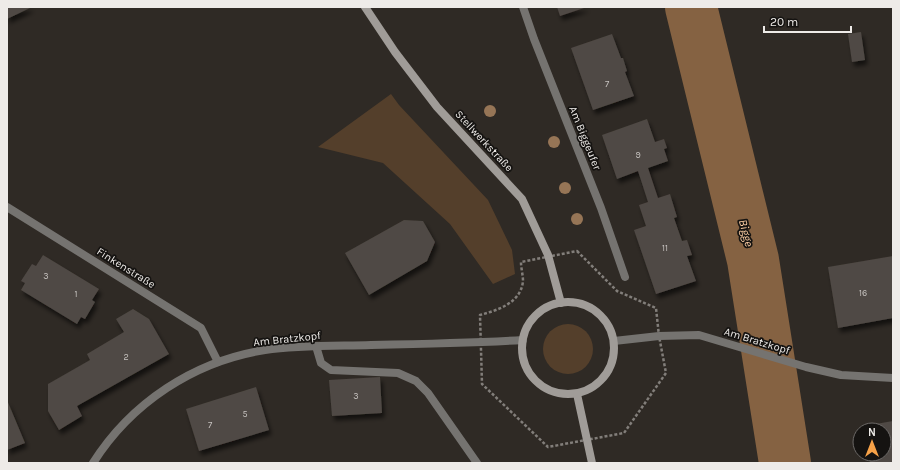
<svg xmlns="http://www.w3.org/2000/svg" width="900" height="470" viewBox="0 0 900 470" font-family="Karla,sans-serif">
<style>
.green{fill:#543f2b}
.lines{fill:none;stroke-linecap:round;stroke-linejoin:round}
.river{stroke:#856242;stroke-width:52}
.building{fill:#4f4944;filter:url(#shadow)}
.path{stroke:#827e7a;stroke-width:2.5;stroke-dasharray:3 2;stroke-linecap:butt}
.minor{stroke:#757370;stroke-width:8}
.tertiary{stroke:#757370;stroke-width:8}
.secondary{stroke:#a09c98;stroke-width:8}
.tree{fill:#967556}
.labels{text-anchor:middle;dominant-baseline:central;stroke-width:3.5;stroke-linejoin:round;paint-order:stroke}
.number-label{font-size:9px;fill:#c6c2bf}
.street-label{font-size:11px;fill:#eeebe8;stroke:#151311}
.water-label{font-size:12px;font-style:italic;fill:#facca2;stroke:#151311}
</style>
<defs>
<filter id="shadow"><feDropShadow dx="2.5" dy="4.5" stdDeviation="2" flood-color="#0009"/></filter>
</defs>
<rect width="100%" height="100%" fill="#2f2a25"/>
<g class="green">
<polygon points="391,94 399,105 488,200 512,250 515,274 493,284 450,224 383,163 318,147"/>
<circle cx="568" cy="349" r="25"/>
</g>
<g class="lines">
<polyline class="river" points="691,7 753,260 785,463"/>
</g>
<g class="building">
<polygon points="7,7 32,7 7,19"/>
<polygon points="557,7 587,7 560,16"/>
<polygon points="861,32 865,60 852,62 848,34"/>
<polygon points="612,34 621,58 623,58 627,71 625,72 634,96 593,110 571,48"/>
<polygon points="647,119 655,142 664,139 667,148 664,149 668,161 648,168 658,198 670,194 677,217 674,218 682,241 687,240 692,255 687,256 696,281 656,294 634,230 646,226 639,205 648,202 638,171 617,179 602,135"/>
<polygon points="404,220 423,221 435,242 427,261 369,295 345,253"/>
<polygon points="43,255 99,289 92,300 95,302 85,319 81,317 77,324 21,290 25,283 21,281 32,264 36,266"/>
<polygon points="893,256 893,318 838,328 828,267"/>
<polygon points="133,309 149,319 169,354 77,406 82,416 59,430 48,411 48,384 90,360 87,354 124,332 116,319"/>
<polygon points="380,377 382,413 332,416 329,380"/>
<polygon points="256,387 269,430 199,451 186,409"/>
<polygon points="7,400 25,443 7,450"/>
<polygon points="893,421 893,463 870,463 869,454 884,454 884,430 864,430 864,426"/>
</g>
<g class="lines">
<path class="path" d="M577,251L617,291L656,308L659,336L666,373L624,433L548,447L482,384L480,315C498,310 521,303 523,281C523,275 521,268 521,262Z"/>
<g class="minor">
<polyline points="523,7 534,39 601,208 625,277"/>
<polyline points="7,207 201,328 218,362"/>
<polyline points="316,346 321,363 331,370 398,373 416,381 428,393 477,463"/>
</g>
<g class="tertiary">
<polyline points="614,341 659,336 699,335 806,367 841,375 893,378"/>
<path d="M93,463C131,403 194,361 265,350C300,345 336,346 371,345C422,344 472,343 523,340"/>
</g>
<g class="secondary">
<polyline points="365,7 395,52 437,107 522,199 548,255 561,303"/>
<circle cx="568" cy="348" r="46"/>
<polyline points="577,394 592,463"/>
</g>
</g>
<g class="tree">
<circle cx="490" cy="111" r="6"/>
<circle cx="554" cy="142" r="6"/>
<circle cx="565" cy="188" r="6"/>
<circle cx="577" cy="219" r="6"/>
</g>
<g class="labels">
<g class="number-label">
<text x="607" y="84">7</text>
<text x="638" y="155">9</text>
<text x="665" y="248">11</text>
<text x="46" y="276">3</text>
<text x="863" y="293">16</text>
<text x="76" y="294">1</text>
<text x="126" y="357">2</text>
<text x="356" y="396">3</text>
<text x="245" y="414">5</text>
<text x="210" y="425">7</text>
</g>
<g class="street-label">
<text transform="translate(585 138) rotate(68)">Am Biggeufer</text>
<text transform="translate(484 141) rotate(47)">Stellwerkstraße</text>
<text transform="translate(126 268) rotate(32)">Finkenstraße</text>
<text transform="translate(287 339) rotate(-6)">Am Bratzkopf</text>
<text transform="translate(757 341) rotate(17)">Am Bratzkopf</text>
</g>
<g class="water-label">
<text transform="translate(746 233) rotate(76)">Bigge</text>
</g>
</g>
<rect width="900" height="470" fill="none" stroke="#eeebe8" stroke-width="16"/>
<g transform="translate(872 442)"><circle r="19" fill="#151311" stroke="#6c6967"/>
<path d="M0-3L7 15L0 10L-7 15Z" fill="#f7a248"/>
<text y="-6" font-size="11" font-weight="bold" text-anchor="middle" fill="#eeebe8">N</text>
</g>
<path d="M764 26v6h87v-6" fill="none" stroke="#eeebe8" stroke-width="2"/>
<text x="770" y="26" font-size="12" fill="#eeebe8" stroke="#151311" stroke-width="3" paint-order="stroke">20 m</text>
</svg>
